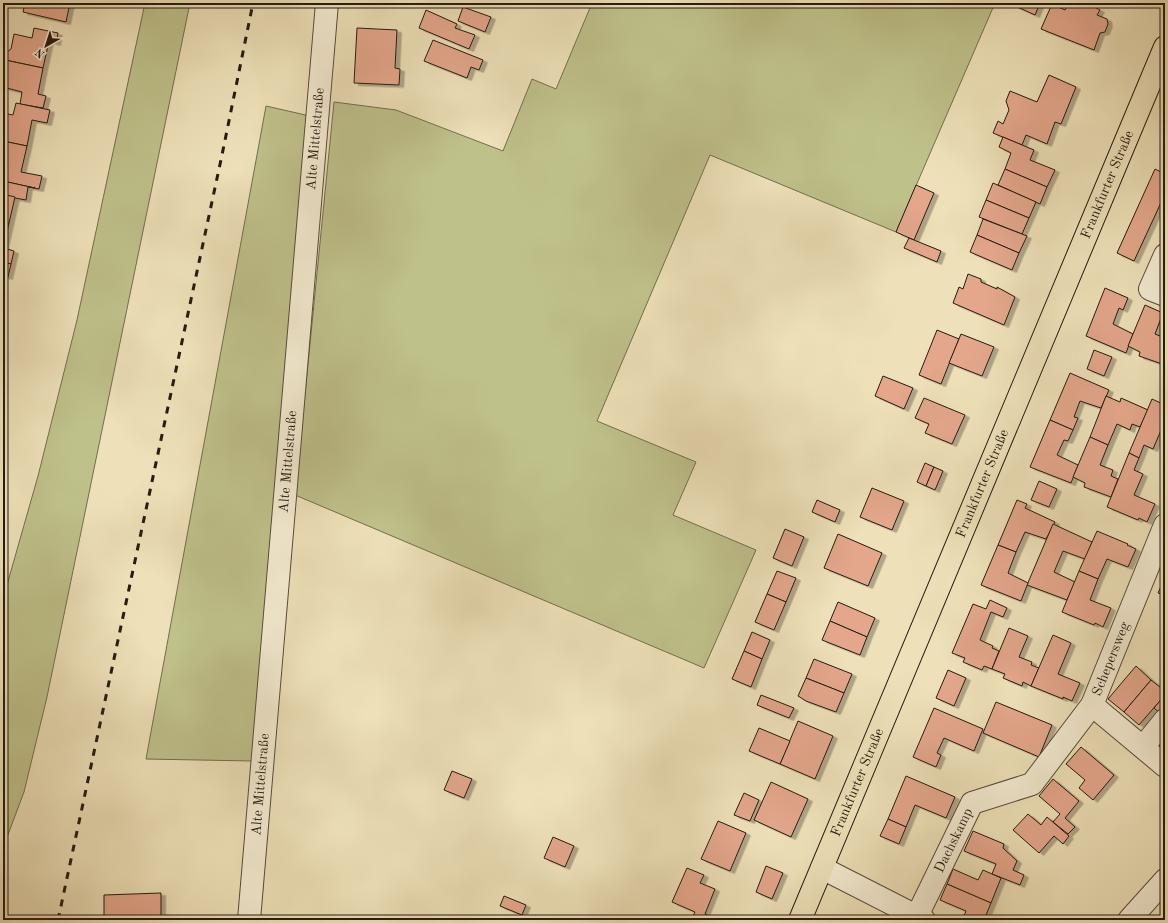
<svg xmlns="http://www.w3.org/2000/svg" width="1168" height="923" viewBox="0 0 1168 923" font-family="'Old Standard TT',serif">
<style>
.green{fill:#bfc18b;stroke:#726e4e}
.building{fill:#e4a78c;stroke:#251b10;filter:url(#shadow)}
.lines{fill:none;stroke-linecap:round;stroke-linejoin:round}
.minor-casing{stroke:#574c3a;stroke-width:24}
.major-casing{stroke:#251b10;stroke-width:24}
.minor{stroke:#f4ecd2;stroke-width:22}
.major{stroke:#eee1b9;stroke-width:22}
.rail{stroke:#251b10;stroke-width:3;stroke-dasharray:7 7;stroke-linecap:butt}
.labels{text-anchor:middle;dominant-baseline:central;stroke-width:3.5;stroke-linejoin:round;paint-order:stroke}
.street-label{font-size:14px;fill:#251b10;stroke:#f4ecd2}
</style>
<defs>
<filter id="shadow"><feDropShadow dx="4.5" dy="2.5" stdDeviation="0" flood-color="#0004"/></filter>
</defs>
<rect width="100%" height="100%" fill="#eee1b9"/>
<filter id="stains"><feTurbulence type="fractalNoise" baseFrequency=".005" numOctaves="4"/><feColorMatrix values="0 0 0 0 .2 0 0 0 0 .09 0 0 0 0 .02 0 0 0 .5 -.17"/></filter>
<radialGradient id="worn" r=".72"><stop offset=".6" stop-color="#630" stop-opacity="0"/><stop offset="1" stop-color="#630" stop-opacity=".3"/></radialGradient>
<g class="green">
<polygon points="145,3 190,3 47,697 24,792 3,848 3,599 38,476 77,320"/>
<polygon points="592,3 995,3 896,232 710,155 597,421 696,462 673,515 756,550 704,668 295,495 334,102 396,110 503,151 532,79 556,89"/>
<polygon points="266,106 310,116 252,761 146,759"/>
</g>
<g class="building">
<polygon points="25,3 70,3 66,22 23,12"/>
<polygon points="1014,3 1040,3 1035,15 1013,5"/>
<polygon points="1069,3 1087,3 1100,10 1097,15 1107,19 1108,24 1105,32 1100,33 1094,50 1041,29 1052,4 1065,10"/>
<polygon points="463,7 491,17 485,32 458,21"/>
<polygon points="426,10 457,24 455,28 475,35 469,49 419,28"/>
<polygon points="34,28 58,33 56,43 49,41 43,68 5,60 7,52 11,49 14,34 32,38"/>
<polygon points="357,28 397,30 395,68 400,69 399,85 354,83"/>
<polygon points="433,40 483,60 479,70 471,67 467,78 424,61"/>
<polygon points="5,60 43,68 38,94 46,96 43,108 20,104 22,92 3,87 6,72 3,68"/>
<polygon points="1049,75 1076,87 1061,124 1055,122 1047,144 1026,135 1022,145 993,133 998,121 1003,124 1009,110 1006,101 1010,91 1037,102"/>
<polygon points="16,103 50,110 47,123 32,120 27,146 3,141 3,113 13,115"/>
<polygon points="1003,137 1034,150 1030,160 1055,170 1047,187 1005,169 1011,153 999,147"/>
<polygon points="3,141 27,146 21,172 42,176 39,189 3,181"/>
<polygon points="1005,169 1047,187 1040,204 998,185"/>
<polygon points="1155,169 1165,174 1165,194 1134,261 1117,253"/>
<polygon points="3,181 35,188 28,187 26,200 15,198 3,194"/>
<polygon points="993,183 1036,202 1029,218 986,200"/>
<polygon points="916,185 934,193 914,240 896,232"/>
<polygon points="3,194 15,197 9,223 3,222"/>
<polygon points="986,200 1029,218 1022,234 979,217"/>
<polygon points="983,219 1027,236 1019,253 977,235"/>
<polygon points="3,222 9,223 3,250"/>
<polygon points="977,235 1019,253 1012,270 970,252"/>
<polygon points="909,238 941,251 937,262 904,248"/>
<polygon points="4,248 14,251 11,264 3,262"/>
<polygon points="3,262 11,264 8,277 3,276"/>
<polygon points="968,274 981,279 981,282 997,289 997,287 1015,297 1004,325 953,303 959,287 963,289"/>
<polygon points="1105,288 1128,298 1123,310 1119,308 1113,324 1133,334 1126,353 1086,336"/>
<polygon points="1145,305 1163,313 1155,334 1165,338 1165,365 1139,356 1140,352 1128,346"/>
<polygon points="937,330 959,339 941,384 919,375"/>
<polygon points="961,334 994,347 982,376 949,363"/>
<polygon points="1094,350 1112,357 1104,376 1087,369"/>
<polygon points="1070,373 1109,390 1101,408 1080,401 1074,417 1078,418 1073,430 1050,420"/>
<polygon points="883,376 913,388 904,409 875,396"/>
<polygon points="1106,396 1120,402 1121,398 1148,410 1140,427 1132,424 1130,430 1117,424 1108,445 1090,437"/>
<polygon points="924,398 965,415 952,444 925,433 929,424 915,418"/>
<polygon points="1152,399 1165,405 1165,429 1162,428 1153,449 1144,445 1139,458 1129,453"/>
<polygon points="1050,420 1073,430 1068,441 1064,440 1057,455 1078,465 1071,483 1030,467"/>
<polygon points="1090,437 1108,445 1100,465 1113,470 1111,476 1118,479 1111,497 1084,487 1085,483 1073,477"/>
<polygon points="1129,453 1139,458 1134,470 1143,474 1134,495 1155,504 1147,522 1139,518 1138,520 1107,507"/>
<polygon points="925,463 934,467 926,486 917,482"/>
<polygon points="934,467 943,471 935,490 926,486"/>
<polygon points="1039,481 1057,489 1049,507 1031,500"/>
<polygon points="872,488 904,501 892,530 860,517"/>
<polygon points="817,500 840,510 835,522 812,512"/>
<polygon points="1017,500 1027,504 1025,508 1055,522 1046,539 1025,532 1016,552 998,545"/>
<polygon points="1053,524 1092,542 1085,559 1063,551 1054,572 1075,582 1067,600 1027,585"/>
<polygon points="785,529 804,537 792,566 773,558"/>
<polygon points="1097,531 1128,544 1127,545 1136,549 1128,567 1107,559 1098,579 1079,571"/>
<polygon points="838,534 882,553 868,586 824,568"/>
<polygon points="998,545 1016,552 1008,573 1028,583 1021,601 981,585"/>
<polygon points="777,571 796,578 786,602 767,594"/>
<polygon points="1079,571 1098,579 1090,600 1111,608 1103,627 1095,623 1094,625 1062,612"/>
<polygon points="1165,577 1165,595 1158,593"/>
<polygon points="767,594 786,602 774,630 755,622"/>
<polygon points="990,600 1007,608 1003,617 991,612 980,640 993,646 992,648 999,651 992,669 984,666 982,670 963,662 965,658 952,653 973,604 986,609"/>
<polygon points="838,602 875,618 867,637 830,621"/>
<polygon points="830,621 867,637 860,655 822,640"/>
<polygon points="1009,628 1028,636 1019,657 1032,662 1031,665 1039,668 1031,686 1023,682 1022,686 1003,678 1005,674 992,669"/>
<polygon points="752,632 770,640 762,659 744,651"/>
<polygon points="1053,635 1071,643 1058,674 1080,683 1072,701 1063,697 1063,699 1031,686"/>
<polygon points="744,651 762,659 751,687 732,679"/>
<polygon points="814,659 852,674 844,693 806,678"/>
<polygon points="1136,666 1151,680 1124,712 1108,699"/>
<polygon points="948,670 966,678 954,706 936,698"/>
<polygon points="806,678 844,693 836,712 806,701 798,696"/>
<polygon points="1151,680 1165,691 1165,695 1139,725 1124,712"/>
<polygon points="761,695 794,708 789,718 757,705"/>
<polygon points="1165,695 1165,711 1162,715 1154,708"/>
<polygon points="996,702 1052,725 1039,757 983,733"/>
<polygon points="934,708 983,729 974,751 944,738 937,753 941,755 936,767 913,757"/>
<polygon points="798,721 833,736 815,779 780,764"/>
<polygon points="759,728 790,741 780,764 749,751"/>
<polygon points="1081,747 1114,775 1093,800 1079,788 1085,780 1066,764"/>
<polygon points="452,771 472,779 464,798 444,790"/>
<polygon points="906,776 955,797 946,818 915,805 906,827 888,819"/>
<polygon points="1053,779 1079,801 1065,818 1075,827 1068,834 1053,822 1060,814 1039,796"/>
<polygon points="771,782 808,799 791,837 754,820"/>
<polygon points="744,793 759,800 750,821 734,815"/>
<polygon points="1028,814 1041,825 1047,817 1069,836 1063,844 1054,836 1039,853 1013,830"/>
<polygon points="888,819 906,827 899,844 880,836"/>
<polygon points="718,821 746,833 730,871 701,859"/>
<polygon points="973,831 1004,844 1003,848 1017,861 1013,870 1024,875 1020,885 992,874 996,864 964,851"/>
<polygon points="553,837 574,846 565,867 544,858"/>
<polygon points="766,866 783,873 772,899 756,892"/>
<polygon points="687,868 704,875 700,883 715,889 705,914 718,920 691,920 695,912 672,902"/>
<polygon points="953,869 978,880 983,870 1001,878 991,903 947,884"/>
<polygon points="947,884 991,903 984,920 962,920 966,911 940,900"/>
<polygon points="161,893 161,917 139,918 139,920 129,920 129,918 104,919 104,895"/>
<polygon points="504,896 526,905 522,915 500,906"/>
</g>
<g class="lines">
<g class="minor-casing">
<g id="minor">
<polyline points="1165,255 1150,289 1165,295"/>
<polyline points="1165,525 1092,705 1165,766"/>
<polyline points="1143,747 1165,720"/>
<polyline points="822,868 924,920"/>
<path id="s1" d="M917,916L972,803L1032,784L1092,705"/>
<path id="s2" d="M249,920L327,3"/>
<polyline points="1129,920 1165,880"/>
</g>
</g>
<g class="major-casing">
<g id="major">
<path id="s3" d="M800,920L1165,47"/>
</g>
</g>
<use href="#minor" class="minor"/>
<use href="#major" class="major"/>
<polyline class="rail" points="58,920 222,155 253,3"/>
</g>
<g class="labels">
<g class="street-label">
<text stroke="none"><textPath href="#s2" startOffset="784">Alte Mittelstraße</textPath></text>
<text stroke="none"><textPath href="#s3" startOffset="797">Frankfurter Straße</textPath></text>
<text stroke="none"><textPath href="#s2" startOffset="460">Alte Mittelstraße</textPath></text>
<text stroke="none"><textPath href="#s3" startOffset="473">Frankfurter Straße</textPath></text>
<text transform="translate(1111 659) rotate(-68)">Schepersweg</text>
<text stroke="none"><textPath href="#s3" startOffset="149">Frankfurter Straße</textPath></text>
<text stroke="none"><textPath href="#s2" startOffset="136">Alte Mittelstraße</textPath></text>
<text stroke="none"><textPath href="#s1" startOffset="84">Dachskamp</textPath></text>
</g>
</g>
<rect width="1168" height="923" fill="none" stroke="#eee1b9" stroke-width="16"/>
<rect x="4" y="4" width="1160" height="915" fill="none" stroke="#251b10" stroke-width="2"/>
<rect x="8" y="8" width="1152" height="907" fill="none" stroke="#251b10"/>
<g transform="translate(46 46) rotate(219)" stroke="#f4ecd2" stroke-width="3" paint-order="stroke">
<path d="M0-3L7 15L0 10L-7 15Z" fill="#251b10"/>
<text y="-6" font-size="11" font-weight="bold" text-anchor="middle" fill="#251b10">N</text>
</g>
<rect width="100%" height="100%" filter="url(#stains)"/>
<rect width="100%" height="100%" fill="url(#worn)"/>
</svg>
